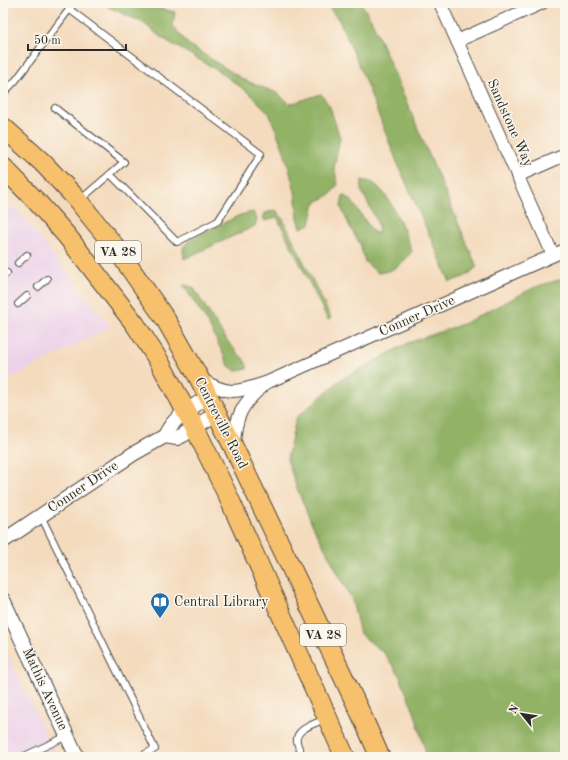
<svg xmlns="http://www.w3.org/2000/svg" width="568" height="760" viewBox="0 0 568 760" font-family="'Old Standard TT',serif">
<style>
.built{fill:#ecd1ea}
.forest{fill:#92b266;stroke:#5e6e48}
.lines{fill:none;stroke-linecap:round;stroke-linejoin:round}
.service-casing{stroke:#494541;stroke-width:8}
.minor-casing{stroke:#494541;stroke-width:14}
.tertiary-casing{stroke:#494541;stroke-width:16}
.trunk-casing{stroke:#494541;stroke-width:21}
.service{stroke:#fff;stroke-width:6}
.minor{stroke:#fff;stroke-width:12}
.tertiary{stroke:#fff;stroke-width:14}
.trunk{stroke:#f7c06c;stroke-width:19}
.labels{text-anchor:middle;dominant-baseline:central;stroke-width:3;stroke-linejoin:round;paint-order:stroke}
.shield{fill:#fbf7ec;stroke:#696865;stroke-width:1}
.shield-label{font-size:13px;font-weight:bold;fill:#2b2b2b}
.street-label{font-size:14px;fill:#2b2b2b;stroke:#fbf7ec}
.poi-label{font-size:14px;fill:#2b2b2b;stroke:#fbf7ec;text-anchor:start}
</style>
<rect width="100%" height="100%" fill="#fbf7ec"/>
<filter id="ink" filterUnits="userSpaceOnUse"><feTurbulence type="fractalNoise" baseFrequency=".025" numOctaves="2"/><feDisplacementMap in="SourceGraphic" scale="8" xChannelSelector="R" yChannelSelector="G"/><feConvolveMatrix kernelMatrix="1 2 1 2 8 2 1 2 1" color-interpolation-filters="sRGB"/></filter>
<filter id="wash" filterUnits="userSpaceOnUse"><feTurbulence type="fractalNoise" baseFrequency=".012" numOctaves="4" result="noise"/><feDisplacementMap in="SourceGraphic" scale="16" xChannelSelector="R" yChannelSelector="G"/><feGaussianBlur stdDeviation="0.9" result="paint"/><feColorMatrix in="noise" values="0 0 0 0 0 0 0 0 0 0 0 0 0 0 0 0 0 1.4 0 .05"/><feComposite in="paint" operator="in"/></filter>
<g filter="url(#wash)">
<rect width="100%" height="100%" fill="#f4dbbe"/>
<g class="built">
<polygon points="3,209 17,209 110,327 3,382"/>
<polygon points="3,645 55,755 51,757 3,757"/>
</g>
<g class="forest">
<polygon points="107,3 144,3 148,6 175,12 173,26 188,44 244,80 277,93 290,104 321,94 330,107 340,138 334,167 338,184 331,194 315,203 310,224 301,228 298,218 295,191 284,151 269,113 249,93 217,70 162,38 142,22 108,7"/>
<polygon points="325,3 361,3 371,19 477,267 466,276 450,282 397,162 359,65 339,20"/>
<path d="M362,180C366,181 373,182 376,185C391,197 406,234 412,251C402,265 395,271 378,273L365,262L360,244L350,227L341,207L343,195L351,200L373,232L379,233L377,221L361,190Z"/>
<polygon points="276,210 282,217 331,318 328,320 277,217 266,221 263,219 265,213"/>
<polygon points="253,212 257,219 255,226 184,259 183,248 189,240 240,215"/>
<polygon points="565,278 565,757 427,757 415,714 399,675 384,653 360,634 352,600 311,522 296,486 287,459 296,418 340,380 408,343 463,324 535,287"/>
<path d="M183,285L193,287C206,307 218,330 234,349C239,355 248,361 247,369L236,371L229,366L208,323Z"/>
</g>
</g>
<g filter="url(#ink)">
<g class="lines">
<g class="service-casing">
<g id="service">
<polyline points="69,9 261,154 218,221 177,242 110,174"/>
<polyline points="3,94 16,80 74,3"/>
<polyline points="55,108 124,162 80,200"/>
<polyline points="18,263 27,255"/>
<polyline points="3,276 7,273"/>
<polyline points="38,287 47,279"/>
<polyline points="18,304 27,296"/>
<polyline points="41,516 155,749 139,757"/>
<polyline points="22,757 67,736"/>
<path d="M303,757C301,752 298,747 297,742C294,729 317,723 325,719"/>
</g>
</g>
<g class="minor-casing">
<g id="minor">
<polyline points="440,3 553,255"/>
<polyline points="457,41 542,3"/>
<polyline points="517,176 565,155"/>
<path d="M201,379C230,397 238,392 268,382L565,250"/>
<path d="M234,444C235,418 242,403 263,386"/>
</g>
</g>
<g class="tertiary-casing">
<g id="tertiary">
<path d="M165,436C173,417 191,408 208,397"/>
<polyline points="3,541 133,454 165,436 177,438 183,435 217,413"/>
<polyline points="3,600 77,757"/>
</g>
</g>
<g class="trunk-casing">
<g id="trunk">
<polyline points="3,127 42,162 75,197 116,248 166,320 199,378 233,446 361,714 380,757"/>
<polyline points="3,167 38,203 67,236 135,324 159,361 195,428 228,496 345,757"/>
</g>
</g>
<use href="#service" class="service"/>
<use href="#minor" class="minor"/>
<use href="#tertiary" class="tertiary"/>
<use href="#trunk" class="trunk"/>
</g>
</g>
<defs>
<g id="library-pin" transform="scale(1)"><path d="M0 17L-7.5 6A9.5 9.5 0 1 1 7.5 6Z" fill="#1f6fb2" stroke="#fbf7ec"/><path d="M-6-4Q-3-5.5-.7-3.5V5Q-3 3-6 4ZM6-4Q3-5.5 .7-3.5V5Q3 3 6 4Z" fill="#fff"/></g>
</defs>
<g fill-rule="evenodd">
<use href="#library-pin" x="160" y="602"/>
</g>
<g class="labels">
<g class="shield">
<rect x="95" y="241" width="46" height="22" rx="3"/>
<rect x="300" y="624" width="46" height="22" rx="3"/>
</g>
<g class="shield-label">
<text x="118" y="252">VA 28</text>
<text x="323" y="635">VA 28</text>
</g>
<g class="street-label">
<text transform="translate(510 123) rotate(66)">Sandstone Way</text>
<text transform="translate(417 316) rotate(-24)">Conner Drive</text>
<text transform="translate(221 423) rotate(63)">Centreville Road</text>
<text transform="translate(83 487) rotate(-34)">Conner Drive</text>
<text transform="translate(45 689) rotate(65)">Mathis Avenue</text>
</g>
<g class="poi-label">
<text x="174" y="602">Central Library</text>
</g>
</g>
<rect width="568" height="760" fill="none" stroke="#fbf7ec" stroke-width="16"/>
<g transform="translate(522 714) rotate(300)" stroke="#fbf7ec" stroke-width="3" paint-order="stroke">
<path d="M0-3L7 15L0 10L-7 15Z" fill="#2b2b2b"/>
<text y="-6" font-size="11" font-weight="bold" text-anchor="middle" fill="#2b2b2b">N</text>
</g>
<path d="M28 44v6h98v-6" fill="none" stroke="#2b2b2b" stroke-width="2"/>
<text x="34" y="44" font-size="12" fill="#2b2b2b" stroke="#fbf7ec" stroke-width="3" paint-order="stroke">50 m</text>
</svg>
